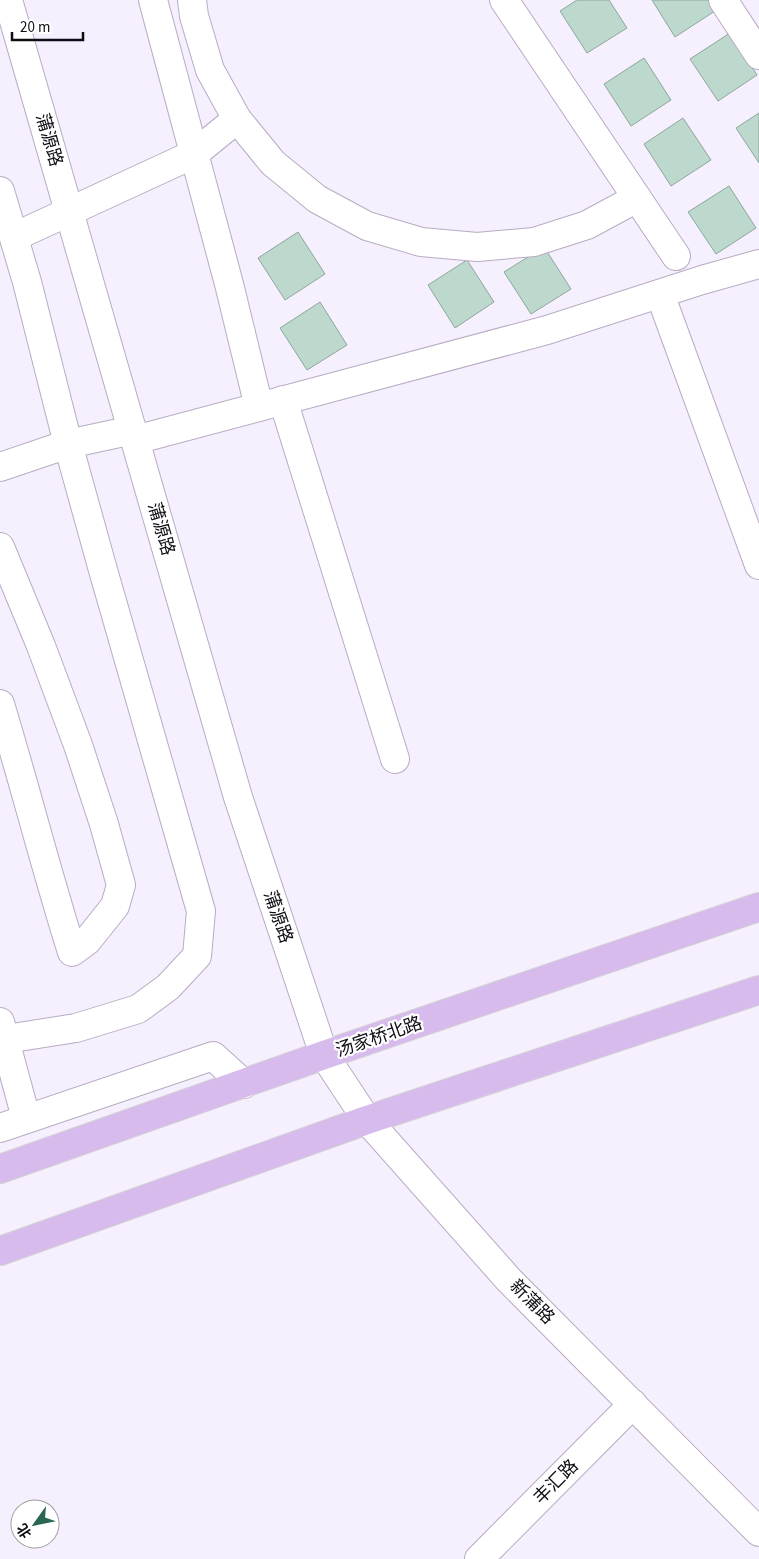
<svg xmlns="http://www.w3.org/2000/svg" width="759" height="1559" viewBox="0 0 759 1559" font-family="'Source Sans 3','Noto Sans SC',sans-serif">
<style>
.building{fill:#bdd9cd;stroke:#8ca79c}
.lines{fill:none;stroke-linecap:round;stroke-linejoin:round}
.minor-casing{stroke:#b7acc2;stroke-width:30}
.major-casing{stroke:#d4d3d5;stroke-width:30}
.minor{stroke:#fff;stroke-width:28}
.major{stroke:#d6bbec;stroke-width:28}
.labels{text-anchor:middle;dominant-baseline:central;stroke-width:4.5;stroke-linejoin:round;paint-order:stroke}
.street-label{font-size:18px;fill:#100c14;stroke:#fff}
</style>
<rect width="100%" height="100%" fill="#f6effd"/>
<g class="building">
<polygon points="577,0 609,0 627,28 587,53 560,11"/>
<polygon points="652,0 708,0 715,11 675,37"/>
<polygon points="730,33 757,75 718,101 690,59"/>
<polygon points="644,58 671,100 631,126 604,84"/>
<polygon points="759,113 759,163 736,128"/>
<polygon points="683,118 711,160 671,186 644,144"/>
<polygon points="729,186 756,228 716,254 688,212"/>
<polygon points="298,232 325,274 285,300 258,258"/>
<polygon points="544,247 571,289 531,314 504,272"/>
<polygon points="467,260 494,302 455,328 428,285"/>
<polygon points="320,302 347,345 307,370 280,328"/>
</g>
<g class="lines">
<g class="minor-casing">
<g id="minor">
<polyline points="8,0 238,797 324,1055 367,1120 509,1280 759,1532"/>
<polyline points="153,0 229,284 259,407"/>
<polyline points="192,0 194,16 210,70 237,119 273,163 317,199 367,226 421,242 477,247 534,242 587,225 637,198"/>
<polyline points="504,0 676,256"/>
<polyline points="723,0 759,55"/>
<polyline points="0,191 27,282 68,444 103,570 201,911 197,956 168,987 138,1009 76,1028 6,1039"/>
<polyline points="14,237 194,154 237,119"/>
<polyline points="660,294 759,565"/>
<polyline points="283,400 395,759"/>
<polyline points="135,440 547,330 702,280 759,264"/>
<polyline points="0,467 68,444 133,430"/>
<path d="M0,547L41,646L78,745L104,824L121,885L115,906L87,941L72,952C46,870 25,786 0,704"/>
<polyline points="0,1022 26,1118"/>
<polyline points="0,1128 213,1056 244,1084"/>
<polyline points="479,1559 633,1404"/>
</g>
</g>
<g class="major-casing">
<g id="major">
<polyline points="0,1169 324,1055 759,907"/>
<polyline points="0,1251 367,1120 759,990"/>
</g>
</g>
<use href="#minor" class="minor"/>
<use href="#major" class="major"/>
</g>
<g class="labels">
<g class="street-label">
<text transform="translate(49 140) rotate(74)">蒲源路</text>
<text transform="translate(161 529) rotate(74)">蒲源路</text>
<text transform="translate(278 917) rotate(71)">蒲源路</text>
<text transform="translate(379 1037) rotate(-19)">汤家桥北路</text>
<text transform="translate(532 1302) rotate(45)">新蒲路</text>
<text transform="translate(556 1482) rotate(-45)">丰汇路</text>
</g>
</g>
<g transform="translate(35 1524) rotate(237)"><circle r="24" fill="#ffffff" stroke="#9f9ea1"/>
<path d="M0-4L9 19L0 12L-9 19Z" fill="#2a6753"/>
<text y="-8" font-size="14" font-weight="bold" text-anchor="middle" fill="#100c14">北</text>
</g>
<path d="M12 32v8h71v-8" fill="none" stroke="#100c14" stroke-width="2.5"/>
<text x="20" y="32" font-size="15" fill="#100c14" stroke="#ffffff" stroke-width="4" paint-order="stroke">20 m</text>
</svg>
